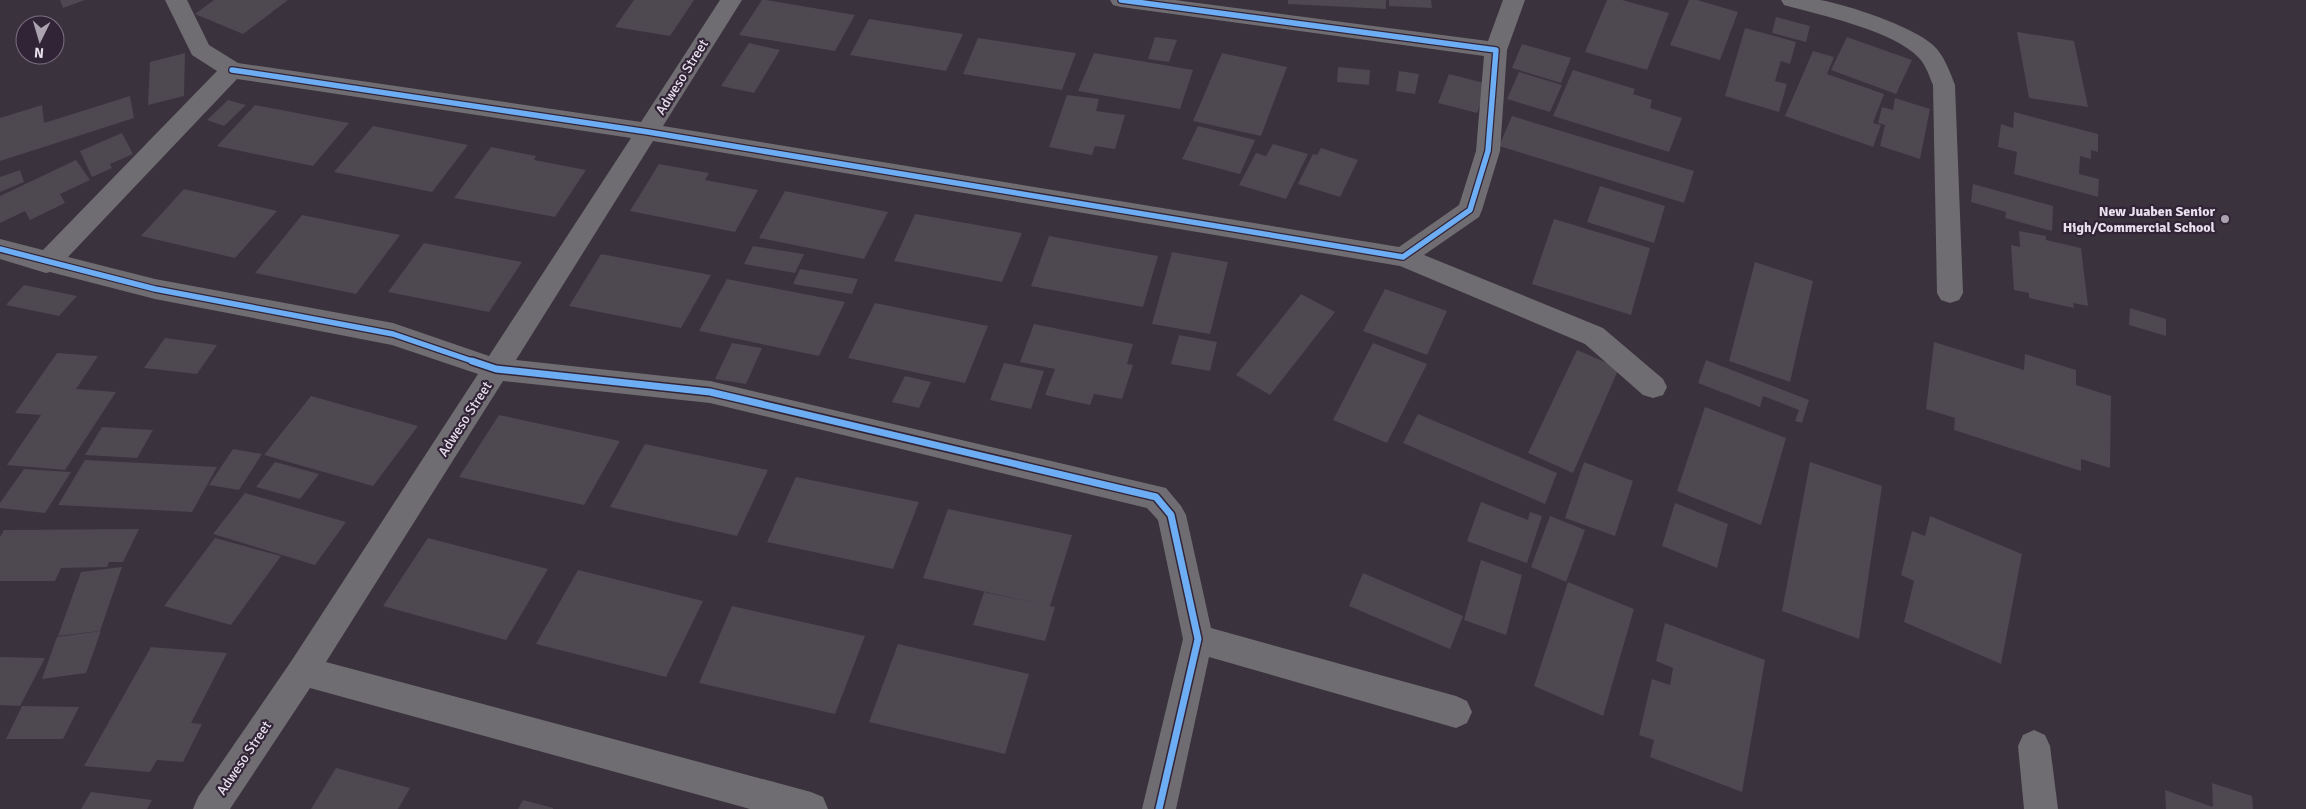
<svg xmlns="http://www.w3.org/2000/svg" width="2306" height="809" viewBox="0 0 2306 809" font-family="Signika,sans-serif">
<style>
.building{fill:#4e4851}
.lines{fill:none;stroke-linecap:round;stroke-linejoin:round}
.street{fill:#706d72;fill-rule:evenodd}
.cycleway-far1-casing{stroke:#312437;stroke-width:8}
.cycleway-casing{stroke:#312437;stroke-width:10}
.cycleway-far1{stroke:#6dadf4;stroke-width:5.5}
.cycleway{stroke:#6dadf4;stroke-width:7}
.poi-dot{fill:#aba3af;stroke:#312437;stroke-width:2}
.labels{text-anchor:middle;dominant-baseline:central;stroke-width:4.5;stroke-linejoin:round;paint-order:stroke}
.street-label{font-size:14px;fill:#e8e0ec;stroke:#312437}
.poi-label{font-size:14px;font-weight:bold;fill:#e8e0ec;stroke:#312437;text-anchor:end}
</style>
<rect width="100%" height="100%" fill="#3a323d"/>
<g class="building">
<polygon points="60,0 85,0 63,8"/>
<polygon points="214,0 288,0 243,34 195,14"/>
<polygon points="634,0 694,0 670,36 615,27"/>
<polygon points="762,0 766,0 855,15 835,51 739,35"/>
<polygon points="1288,0 1386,0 1386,9 1288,4"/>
<polygon points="1389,0 1431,0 1432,8 1389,6"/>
<polygon points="1607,0 1622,0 1669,13 1647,70 1585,52"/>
<polygon points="1689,0 1697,0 1738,12 1720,60 1670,45"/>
<polygon points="1776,17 1810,26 1806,42 1772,33"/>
<polygon points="869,19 963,34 946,71 850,55"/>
<polygon points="1745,28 1796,42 1790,64 1781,61 1775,81 1787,84 1779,112 1725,96"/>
<polygon points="2017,32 2074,41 2088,107 2029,98"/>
<polygon points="1155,37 1177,40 1169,62 1148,59"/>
<polygon points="1847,37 1912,60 1896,94 1831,70"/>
<polygon points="978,38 1076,53 1062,90 963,74"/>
<polygon points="749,43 780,50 754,93 721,86"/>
<polygon points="1522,44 1571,58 1561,83 1512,68"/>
<polygon points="1813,51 1834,57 1827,74 1884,94 1873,123 1881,125 1873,147 1785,116"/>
<polygon points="185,53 184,96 148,105 150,62"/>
<polygon points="1094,53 1193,70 1180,109 1078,91"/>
<polygon points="1222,53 1287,67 1261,136 1193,121"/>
<polygon points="1338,67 1370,70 1369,85 1337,82"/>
<polygon points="1573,70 1635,89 1633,94 1652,100 1650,108 1682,118 1669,152 1553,116"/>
<polygon points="1399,71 1419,74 1415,94 1396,91"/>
<polygon points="1519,72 1562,85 1550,112 1507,99"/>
<polygon points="1449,74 1488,84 1477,113 1438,103"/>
<polygon points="1067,95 1099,99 1096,111 1125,115 1115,149 1095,146 1092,155 1049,147"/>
<polygon points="130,96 134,118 0,161 0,118 42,105 44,123"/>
<polygon points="1895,98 1930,109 1920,159 1880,146 1885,125 1878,123 1882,107 1893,110"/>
<polygon points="228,100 246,105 224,126 207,120"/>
<polygon points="255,105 349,123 313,166 217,146"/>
<polygon points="2014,112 2098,134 2098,152 2091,150 2091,159 2080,156 2079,174 2099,179 2098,197 2014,174 2017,152 1998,147 2001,124 2013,128"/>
<polygon points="1512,116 1694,171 1684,203 1499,146"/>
<polygon points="373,126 468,145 432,192 334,172"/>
<polygon points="1198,126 1255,140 1240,174 1182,159"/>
<polygon points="122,133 133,154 110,164 112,168 92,177 80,151"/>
<polygon points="1273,144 1308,154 1286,199 1239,185 1256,153 1266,156"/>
<polygon points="491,147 536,156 534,160 586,170 555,217 454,198"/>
<polygon points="1321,148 1358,160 1340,197 1298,184 1313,154 1317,155"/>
<polygon points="76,160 90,180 60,194 65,203 30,220 25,211 0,223 0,196"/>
<polygon points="659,164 709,173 705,180 758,190 735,232 630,211"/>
<polygon points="20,170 24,182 0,192 0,177"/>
<polygon points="1973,184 2053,206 2052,231 2005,218 2006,212 1971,202"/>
<polygon points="1600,186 1665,206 1654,243 1587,222"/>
<polygon points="184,189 277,211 235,258 141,236"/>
<polygon points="785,191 888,212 864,259 759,238"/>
<polygon points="915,214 1022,233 1002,282 894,261"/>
<polygon points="302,215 400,235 356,294 255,273"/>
<polygon points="1554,219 1650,248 1631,315 1532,284"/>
<polygon points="2019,231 2046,236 2046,240 2081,248 2088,306 2073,303 2074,308 2029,298 2029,293 2014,290 2011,245 2020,247"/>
<polygon points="1049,236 1158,256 1143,307 1031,286"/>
<polygon points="424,243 522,262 489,312 388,292"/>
<polygon points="753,246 804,254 795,273 744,264"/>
<polygon points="1172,252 1228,262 1210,334 1152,324"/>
<polygon points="601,254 711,275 681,328 569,306"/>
<polygon points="1755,262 1813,281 1790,382 1729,361"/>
<polygon points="800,269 858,279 852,294 793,284"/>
<polygon points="727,279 845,302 819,356 699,331"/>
<polygon points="24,285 77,296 59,316 6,305"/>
<polygon points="1385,289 1447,311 1427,355 1363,331"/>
<polygon points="1301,294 1335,312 1270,395 1236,375"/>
<polygon points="875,303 988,326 965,383 848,358"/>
<polygon points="2130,308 2166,319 2166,336 2129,325"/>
<polygon points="1034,324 1133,344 1127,364 1133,365 1122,399 1094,394 1090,405 1045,395 1055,369 1020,362"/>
<polygon points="1179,335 1217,342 1210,371 1171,364"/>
<polygon points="165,338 217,345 197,374 144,368"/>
<polygon points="1934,342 2024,370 2025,354 2076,370 2076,385 2111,396 2110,468 2081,459 2081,471 1954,430 1955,418 1926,409"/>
<polygon points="732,343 762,348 746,384 715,379"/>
<polygon points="1373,343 1427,364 1387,443 1333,420"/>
<polygon points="1577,350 1619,368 1573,473 1528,453"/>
<polygon points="57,353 98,356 76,389 116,392 65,470 7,465 41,415 15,413"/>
<polygon points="1706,360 1809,400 1802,423 1795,421 1799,410 1763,396 1760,407 1698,383"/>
<polygon points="1004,363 1044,371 1031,409 990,400"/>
<polygon points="905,376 931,382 919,408 892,402"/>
<polygon points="311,396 418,426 373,486 264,455"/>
<polygon points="1705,407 1786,438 1761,525 1677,491"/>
<polygon points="1418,414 1557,473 1545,504 1403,443"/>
<polygon points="499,415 620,441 584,505 459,477"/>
<polygon points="102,427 153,430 137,458 85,455"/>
<polygon points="645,444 768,470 737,536 610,507"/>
<polygon points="233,449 262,454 239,490 209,485"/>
<polygon points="85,460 217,467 192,512 58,505"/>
<polygon points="275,462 319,474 300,499 256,487"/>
<polygon points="1584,462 1633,481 1615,536 1565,518"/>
<polygon points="1810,462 1882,486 1859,639 1782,611"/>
<polygon points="24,469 71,472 45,513 0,508 0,503"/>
<polygon points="796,477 919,502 893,569 767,542"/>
<polygon points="245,493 346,522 315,565 213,534"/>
<polygon points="1481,502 1528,520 1530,512 1542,516 1527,563 1467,541"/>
<polygon points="1675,503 1728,524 1717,568 1662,546"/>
<polygon points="948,509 1072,535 1050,606 1055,607 1045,641 973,625 984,592 1045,605 923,578"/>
<polygon points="1550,516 1585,530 1566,582 1531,567"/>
<polygon points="1930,516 2022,554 2001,664 1904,622 1914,581 1901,575 1912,531 1925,536"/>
<polygon points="139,529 123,562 109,562 107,567 61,568 55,581 0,581 0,537 4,530"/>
<polygon points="215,538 281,556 231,625 164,606"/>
<polygon points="428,538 548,569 506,640 383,606"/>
<polygon points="1481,560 1522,575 1506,635 1464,620"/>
<polygon points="122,567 100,631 58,636 81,572"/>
<polygon points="578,570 703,601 666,677 536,644"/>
<polygon points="1363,573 1463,616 1450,649 1349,606"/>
<polygon points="1568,582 1634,609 1603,716 1534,686"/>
<polygon points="732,606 865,636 835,714 699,683"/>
<polygon points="1665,623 1765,660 1742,792 1650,757 1654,740 1639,735 1652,679 1670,685 1673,668 1656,661"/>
<polygon points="101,631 86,673 42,679 57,637"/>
<polygon points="898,644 1029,674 1005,754 869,722"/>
<polygon points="151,647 227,653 191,723 202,724 183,762 157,760 150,772 84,766"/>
<polygon points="0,657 45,658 20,706 0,705"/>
<polygon points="22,706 79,707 63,739 6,739"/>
<polygon points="336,768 410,788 398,809 311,809"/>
<polygon points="2212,783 2252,796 2253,809 2166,809 2165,790 2213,807"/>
<polygon points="91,792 152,800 147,809 81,809"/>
<polygon points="523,800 553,808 553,809 518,809"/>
</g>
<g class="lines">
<g class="street">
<path d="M165,0H187L209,45L238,63L641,122L720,0H742L663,126L1399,247L1459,205L1476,151L1484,56L1121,7L1113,5L1110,0H1175L1488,41L1503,0H1525L1507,50L1500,151L1482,210L1479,217L1424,255L1603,328L1663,379L1667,387L1663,395L1653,398L1643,395L1585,344L1400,266L653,141L516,360L710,381L1166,488L1181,506L1186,515L1211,628L1456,696L1467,701L1472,712L1467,723L1456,728L1209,657L1176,809H1142L1183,639L1158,520L1147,508L710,403L503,381L326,662L811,792L823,797L828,809H750L310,688L230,809H193L198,797L292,660L478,374L392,345L155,299L50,272L46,273L0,259V239L43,250L217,71L192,55ZM237,79L631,138L489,356L393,323L155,279L68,257Z"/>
<path d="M1781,0C1793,0 1807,0 1820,0C1848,5 1912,26 1933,45C1944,55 1950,72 1955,85L1963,293L1959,300L1950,303L1941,300L1937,293L1933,85C1929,76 1926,65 1919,58C1895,31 1820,15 1784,5Z"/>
<polygon points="2034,730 2045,735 2050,746 2058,809 2024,809 2018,746 2023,735"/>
</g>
<g class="cycleway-far1-casing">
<g id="cycleway-far1">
<polyline points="232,70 648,132 1403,257 1470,210 1488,151 1496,50 1121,0"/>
<polyline points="0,249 155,289 393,334 475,362"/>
</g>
</g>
<g class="cycleway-casing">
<polyline id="cycleway" points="472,361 496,369 710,392 1156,497 1171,515 1198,639 1159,809"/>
</g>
<use href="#cycleway-far1" class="cycleway-far1"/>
<use href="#cycleway" class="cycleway"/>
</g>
<circle class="poi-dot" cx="2225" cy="219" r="5"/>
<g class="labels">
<g class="street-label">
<text transform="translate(682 77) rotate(-58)">Adweso Street</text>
<text transform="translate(465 419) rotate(-57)">Adweso Street</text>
<text transform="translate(244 758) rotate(-56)">Adweso Street</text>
</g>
<g class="poi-label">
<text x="2215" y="211">New Juaben Senior<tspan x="2215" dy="16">High/Commercial School</tspan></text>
</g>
</g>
<g transform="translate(40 40) rotate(185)"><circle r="24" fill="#312437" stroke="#7a6f7f"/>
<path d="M0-4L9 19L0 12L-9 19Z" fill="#aba3af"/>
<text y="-8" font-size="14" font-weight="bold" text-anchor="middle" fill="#e8e0ec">N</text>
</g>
</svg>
